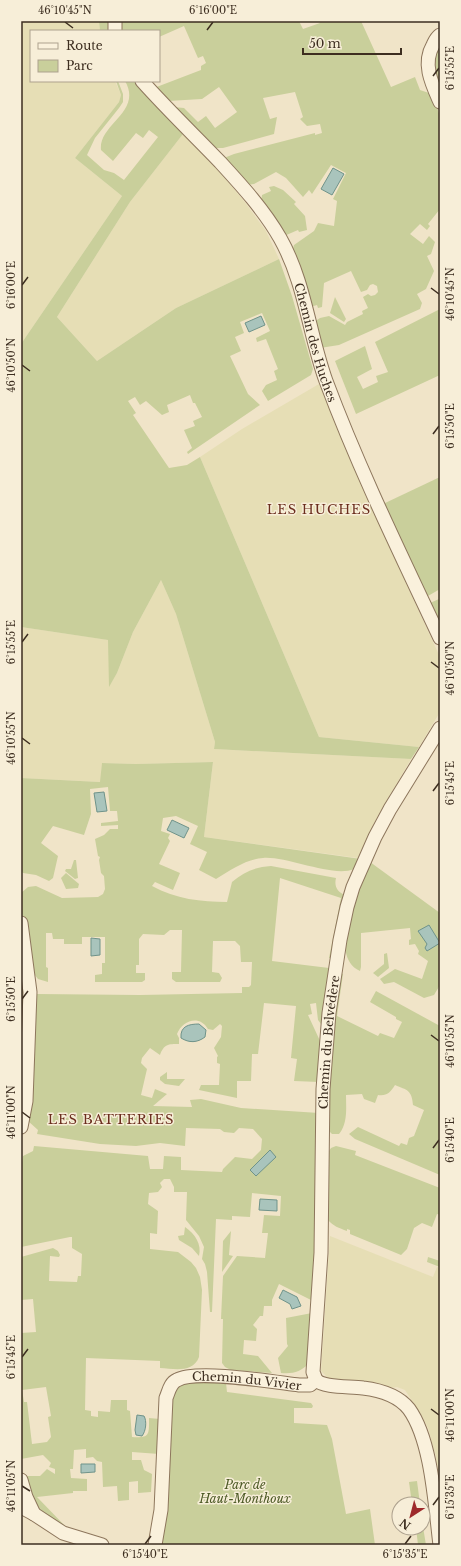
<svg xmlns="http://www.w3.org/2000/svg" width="461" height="1566" viewBox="0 0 461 1566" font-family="'Libre Baskerville',serif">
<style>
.farmland{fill:#e6deb5}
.green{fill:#c9cf9b;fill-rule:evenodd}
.water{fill:#a9c4bc;stroke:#6f938a}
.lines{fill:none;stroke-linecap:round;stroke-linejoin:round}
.minor-casing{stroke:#8d765c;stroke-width:15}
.minor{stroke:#faf1dc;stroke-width:13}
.ticks{fill:none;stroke:#3d2e20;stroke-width:1.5}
.labels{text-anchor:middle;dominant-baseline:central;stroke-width:3;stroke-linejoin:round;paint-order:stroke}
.street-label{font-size:12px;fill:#3d2e20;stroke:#f7eed8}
.park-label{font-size:12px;font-style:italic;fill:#4d5a26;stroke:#f7eed8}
.neighbourhood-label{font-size:13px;letter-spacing:1px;fill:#6b2e1e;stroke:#f7eed8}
.neatline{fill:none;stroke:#3d2e20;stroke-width:1.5}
.ticks-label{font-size:10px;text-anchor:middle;fill:#3d2e20}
</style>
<rect width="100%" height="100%" fill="#f0e4c8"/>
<g class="farmland">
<polygon points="21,21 99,21 100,31 31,31 31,81 115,81 121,95 119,102 75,158 122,196 21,344"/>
<polygon points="183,134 215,166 244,201 266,231 279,259 176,308 97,361 57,317 130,202"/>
<polygon points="319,384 410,592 440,657 440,712 419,747 319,737 200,457 242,429"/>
<polygon points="161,580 176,614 215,742 214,749 411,759 375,821 358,858 204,837 213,762 136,764 102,763 101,782 21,778 21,627 109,640 109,686 117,673 133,632"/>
<polygon points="330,1236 433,1277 437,1267 440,1268 440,1480 437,1477 436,1471 438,1470 436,1457 428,1428 423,1418 405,1390 397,1387 391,1388 375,1383 329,1379 321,1371"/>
</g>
<g class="green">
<polygon points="99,21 109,21 108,31 100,31"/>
<polygon points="121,21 299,21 303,29 320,23 319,21 361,21 391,87 415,77 420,90 432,94 440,116 440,209 428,224 430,226 427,230 420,224 410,234 423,244 429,236 435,242 431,254 427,256 434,271 426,289 417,294 422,303 420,309 339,345 320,348 314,322 320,318 329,316 345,325 347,322 363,314 362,311 368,308 363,297 368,294 371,296 375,295 378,292 377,286 373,284 370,285 367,290 361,292 351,271 324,283 322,307 318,308 317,305 310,307 292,252 294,245 314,231 318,223 334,226 337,201 333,199 346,173 331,165 312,194 309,190 303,197 286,178 276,172 254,184 246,185 224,158 234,154 315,133 315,135 322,133 320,124 307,126 300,119 303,117 295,92 263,98 270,119 277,117 274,134 223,148 216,148 210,145 173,107 184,108 198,122 206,116 215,128 237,112 219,87 202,99 168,101 154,88 201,70 201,66 206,63 203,56 198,58 184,26 159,37 159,31 122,31"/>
<path d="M440,43V86C432,64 431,65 440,43Z"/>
<path d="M116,81H118L123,94V102L119,108L95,138L87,155L104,170L114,173L124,180L158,137L149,130L143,138L136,133L113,161L101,150C98,124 143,112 125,81H135L183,134L130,202L57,317L97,361L176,308L279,259L292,296L313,369L311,375L268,401L262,391L266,385L277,380L274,371L278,369L266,339L257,342L256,338L270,331L262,313L240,322L244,333L235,337L241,351L230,356L248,394L260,405L188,454L187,452L192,448L184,430L195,426L193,421L202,417L195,403H193L190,395L167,405L169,412L162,415L146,401L140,405L135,397L128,401L136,413L133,415L169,468L187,465L200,457L319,737L419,747L411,759L214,749L215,742L176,614L161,580L133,632L117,673L109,687L108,640L21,627V344L122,196L75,158L119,102L121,95Z"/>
<polygon points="274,186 283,190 296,202 294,204 305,216 307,230 299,232 298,230 284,236 261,203 262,195 271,191 269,187"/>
<polygon points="335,297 346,319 344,322 330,313"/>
<polygon points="440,309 440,375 356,414 335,361 365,346 372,369 357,377 363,389 378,382 376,376 388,372 375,342"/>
<polygon points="440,477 440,589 428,596 421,587 383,504"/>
<polygon points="439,599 440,601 440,625 430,603"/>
<path d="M213,762L204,837L361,859L354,869C333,878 287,856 263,858C246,859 231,870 216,879L199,870L207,852L190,844L198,826L176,816L163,818L161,831L170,834L168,838L170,841L159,864L180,873L173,890L155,882L152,886C176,899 201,902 227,902L232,882C244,872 255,867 271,866L336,878C334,886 337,892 345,895L333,958H329L341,898L280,878L272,961L329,968L321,1024L318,1020L316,1003L310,1004L312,1014L308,1015L321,1043L319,1082L294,1081L297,1059L291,1058L296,1006L264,1003L258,1054H252L251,1081H237V1098L199,1090L201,1085H219L220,1064L217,1063V1057L218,1056L214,1048L221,1037L222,1026L220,1024L213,1030L208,1029C199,1014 182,1021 177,1034L179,1038V1044C168,1044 164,1044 160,1055L150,1048L142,1058L141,1063L147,1069L141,1095L152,1098L155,1089L167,1094L153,1106L192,1107L190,1100L201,1099L241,1108L319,1113L318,1192L313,1301L279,1284L272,1300V1306H264L263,1316H260L253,1325L257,1329L256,1341L244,1340L243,1354L258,1356L272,1373L231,1370L225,1367L222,1363L223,1319H221L223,1276L237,1256L265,1258L268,1233H262L264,1215L280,1216L281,1196L252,1193L250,1217L232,1216V1220L216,1219L212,1312H210L207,1272L205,1264L202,1259L204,1247L199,1236L186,1220L187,1192H174V1187L170,1179H164L160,1183L162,1187L158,1192L149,1193L148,1204L158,1211L157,1234L150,1233V1249L178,1252L191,1262L196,1268L200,1277L202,1290L199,1357C193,1373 175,1369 160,1368V1361L86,1358L85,1410L91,1411V1416L98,1417V1411L110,1412L111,1400H127V1410L130,1411L132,1437C150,1438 149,1435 149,1418L160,1419L159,1454L132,1452V1460H141L144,1470L152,1474L151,1492L138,1493V1481L129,1482V1500L118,1501L117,1486L103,1487L102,1462L97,1461L93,1457L86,1458V1449L74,1450L73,1469H70L71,1478L87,1479V1491H73V1493L37,1497L65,1526L61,1527C37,1510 34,1501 22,1476H40L47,1469L55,1474V1469L49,1467L51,1463L43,1455L21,1459V1333L36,1332L33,1299L21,1300V1257L53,1248L58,1251L60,1255L59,1257L50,1256L49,1281L77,1282L78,1276H81L82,1254L72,1248V1237H70L21,1247V1169L23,1156L33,1151L34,1146L148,1156L150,1169H163L164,1156L181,1157V1170L222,1172L223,1169L235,1157L252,1159L261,1150L262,1139L253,1129L239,1128L234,1133L224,1132L220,1129L186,1128L185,1146L160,1143L136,1146L100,1144L37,1134L38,1130L28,1121L31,1102L37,994L140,995L242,993V987H249L251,985L252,962H241L240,946L235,941H213L212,972L219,973L222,978L220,982H176L172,979V972H181L182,930H170L164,935L143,934L139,939V965H136V973H145V980L142,982H95V975L102,974V963H105V937H82V944H64V939H53L52,933H46V967L48,968V982L38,979L31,970L21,907V893L28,887L36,886L62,898L98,897L103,894L105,889L104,876L101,873L99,860L100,857L98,856L95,839L104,835L110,829H118V825L101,826V823L118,821L117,811H110L108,787L90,789L91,814L84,835L53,826L41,843L58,856L53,878L49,881L36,875L23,873L21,870V778L100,782L102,763L136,764ZM46,1387L51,1416L48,1417L51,1437L47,1442L32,1444L27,1402H24L22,1390Z"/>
<polygon points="74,860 76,860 78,878 75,879 65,871 66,869 71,869"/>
<path d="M370,862L440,913V985L434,995L424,998L394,982L384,984L380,979L395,969L422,979L428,961L418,954L419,951L415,944L409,945V940L411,939L410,928L361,933V967L360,971C326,955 360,887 370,862Z"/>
<polygon points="66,873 79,884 78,888 66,889 61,878"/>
<polygon points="21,941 25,1015 22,1015 21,1014"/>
<polygon points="387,953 389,968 378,977 373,973 384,964 384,954"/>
<path d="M340,973L343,974L337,1016L378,1036L380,1033L394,1038L402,1022L396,1019V1017L370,1002L376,991L440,1026V1175L355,1139L349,1134L358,1127L399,1146L401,1143L407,1145L409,1138L414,1136L424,1110L413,1105C412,1090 407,1090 395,1085C390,1093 387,1096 378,1095L375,1103L364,1099L362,1094L346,1095C346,1108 348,1123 339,1134H332L330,1132L328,1117L333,1019Z"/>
<polygon points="167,1072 167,1079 185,1079 179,1086 165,1084 160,1080 160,1077"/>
<path d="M336,1146L356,1151L355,1155L440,1188V1215L437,1214L432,1227L422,1223L414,1228L407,1249L401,1255L350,1234V1230L347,1229V1231C339,1228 333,1226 328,1220L329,1151L331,1148Z"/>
<path d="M185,1227C195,1234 202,1244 199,1256L192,1248L179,1240L178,1236L184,1235Z"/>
<polygon points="231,1231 229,1255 233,1256 222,1272 223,1241"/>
<polygon points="428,1257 440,1261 440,1267 427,1262"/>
<path d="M312,1313L309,1363C301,1372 293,1374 281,1373L278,1358L288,1346L287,1344L286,1318Z"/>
<path d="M191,1381L226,1383L227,1392L311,1403L313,1406L312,1408H294V1423L327,1425L332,1439L346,1514L370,1509L375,1545H159L170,1407C175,1392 175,1387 191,1381Z"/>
<polygon points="417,1481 420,1504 412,1504 409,1482"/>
<polygon points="423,1527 426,1545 418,1545 416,1528 423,1528"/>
</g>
<g class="water">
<polygon points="333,168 344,174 332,195 321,189"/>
<polygon points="261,316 265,325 249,332 245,323"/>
<polygon points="104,792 107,811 97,812 94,793"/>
<polygon points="172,820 189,828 184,838 167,830"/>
<polygon points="429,925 440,943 427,951 425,948 427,944 418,931"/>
<polygon points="91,938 100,939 100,955 91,956"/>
<path d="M199,1024L206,1030L205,1037C197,1043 189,1043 181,1038C180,1026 189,1024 199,1024Z"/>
<polygon points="270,1150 276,1157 256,1176 250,1170"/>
<polygon points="260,1199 277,1200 277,1211 259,1210"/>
<polygon points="283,1290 297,1297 301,1306 292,1309 290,1304 279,1298"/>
<path d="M137,1415L144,1416C147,1421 146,1431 142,1436L136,1435L135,1430Z"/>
<polygon points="81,1464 95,1464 95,1472 81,1473"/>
</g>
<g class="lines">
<g class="minor-casing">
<g id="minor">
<polyline points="115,31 115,21"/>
<path d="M440,35C436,38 435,41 433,45C422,64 432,84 440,102"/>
<path id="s1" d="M142,81C167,109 194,135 220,162C242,186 264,210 280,238C305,282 309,334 326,381C359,469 400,553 440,638"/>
<polyline points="21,923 30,992 26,1101 21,1127"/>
<path id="s2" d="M316,1380L313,1372L321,1253L323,1089L329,1013L340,940L347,907L353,887L375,837L390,809L440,728"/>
<path d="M316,1380C324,1388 351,1386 363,1388C379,1390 398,1395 409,1409C432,1441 435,1506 440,1545"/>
<polyline points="21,1480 26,1497 34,1514"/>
<polyline points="21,1507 34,1514 63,1533 102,1545"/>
<path id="s3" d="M155,1545L161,1510L166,1398C169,1391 170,1383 177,1380C196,1369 274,1382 299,1385H310L316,1380"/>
</g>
</g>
<use href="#minor" class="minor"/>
</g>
<path class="ticks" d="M65,22L73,28M207,30L213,22M433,76L439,68M22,285L28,277M431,288L439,294M22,365L30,371M433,434L439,426M22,642L28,634M431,662L439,668M22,738L30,744M433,791L439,783M22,999L28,991M431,1035L439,1041M22,1112L30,1118M433,1148L439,1140M22,1357L28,1349M431,1409L439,1415M22,1486L30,1491M433,1505L439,1497M145,1544L151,1536M405,1544L411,1536"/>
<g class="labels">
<g class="street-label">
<text stroke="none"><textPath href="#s1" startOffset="320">Chemin des Huches</textPath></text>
<text stroke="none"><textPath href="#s2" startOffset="339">Chemin du Belvédère</textPath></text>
<text stroke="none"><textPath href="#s3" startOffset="240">Chemin du Vivier</textPath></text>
</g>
<g class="park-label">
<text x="245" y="1484">Parc de<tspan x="245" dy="14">Haut-Monthoux</tspan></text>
</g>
<g class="neighbourhood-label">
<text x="319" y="509">LES HUCHES</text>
<text x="111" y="1119">LES BATTERIES</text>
</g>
</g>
<rect width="461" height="1566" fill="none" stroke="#f7eed8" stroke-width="44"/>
<rect x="30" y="30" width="130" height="52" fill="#f7eed8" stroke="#ada18e"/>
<rect x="38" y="43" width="20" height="6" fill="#faf1dc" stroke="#ada18e"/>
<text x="66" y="50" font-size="12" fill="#3d2e20">Route</text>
<rect x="38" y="60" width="20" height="12" fill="#c9cf9b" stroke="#ada18e"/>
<text x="66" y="70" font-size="12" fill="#3d2e20">Parc</text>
<g transform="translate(411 1516) rotate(216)"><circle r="19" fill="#f7eed8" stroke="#ada18e"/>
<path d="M0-3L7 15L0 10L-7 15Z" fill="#9e2a2b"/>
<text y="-6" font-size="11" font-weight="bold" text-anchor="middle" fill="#3d2e20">N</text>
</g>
<path d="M303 48v6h98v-6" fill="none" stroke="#3d2e20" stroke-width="2"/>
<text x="309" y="48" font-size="12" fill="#3d2e20" stroke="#f7eed8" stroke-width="3" paint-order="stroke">50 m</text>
<rect x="22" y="22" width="417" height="1522" class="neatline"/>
<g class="ticks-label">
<text x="65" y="14">46°10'45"N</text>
<text x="213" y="14">6°16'00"E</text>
<text transform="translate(450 68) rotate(-90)" y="4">6°15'55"E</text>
<text transform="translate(11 285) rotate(-90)" y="4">6°16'00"E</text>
<text transform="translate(450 294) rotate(-90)" y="4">46°10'45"N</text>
<text transform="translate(11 365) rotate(-90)" y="4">46°10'50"N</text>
<text transform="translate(450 426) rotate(-90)" y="4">6°15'50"E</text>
<text transform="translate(11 642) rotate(-90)" y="4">6°15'55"E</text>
<text transform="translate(450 668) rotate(-90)" y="4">46°10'50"N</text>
<text transform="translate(11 738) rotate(-90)" y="4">46°10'55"N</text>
<text transform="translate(450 783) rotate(-90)" y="4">6°15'45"E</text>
<text transform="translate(11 999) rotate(-90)" y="4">6°15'50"E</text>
<text transform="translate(450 1041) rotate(-90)" y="4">46°10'55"N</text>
<text transform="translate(11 1112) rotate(-90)" y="4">46°11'00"N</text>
<text transform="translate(450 1140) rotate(-90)" y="4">6°15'40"E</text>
<text transform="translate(11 1357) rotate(-90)" y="4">6°15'45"E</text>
<text transform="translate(450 1415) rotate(-90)" y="4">46°11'00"N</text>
<text transform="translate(11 1486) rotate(-90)" y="4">46°11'05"N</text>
<text transform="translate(450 1497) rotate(-90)" y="4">6°15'35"E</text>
<text x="145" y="1558">6°15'40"E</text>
<text x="405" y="1558">6°15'35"E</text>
</g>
</svg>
